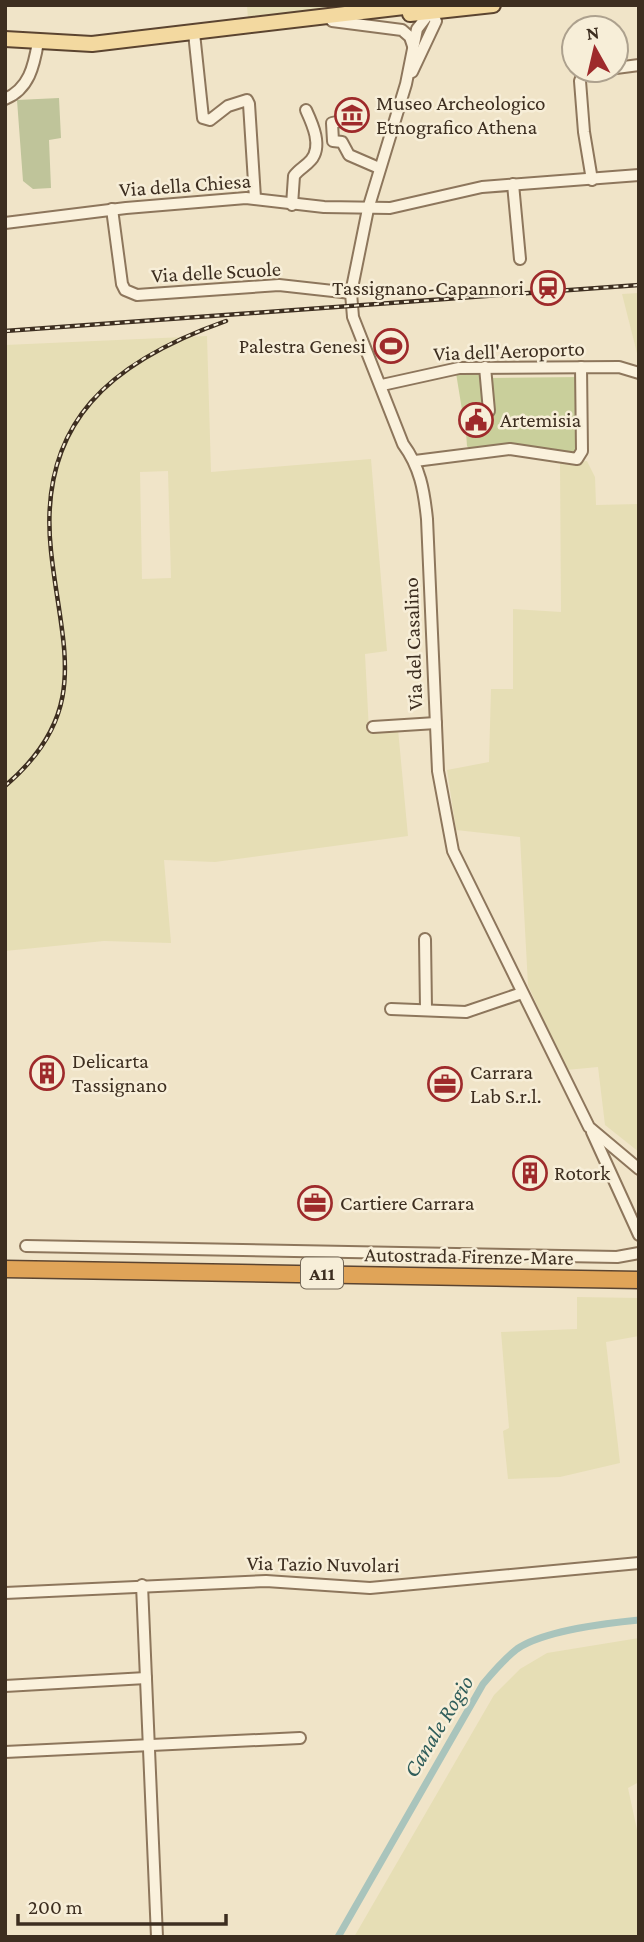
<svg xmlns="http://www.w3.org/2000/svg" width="644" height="1942" viewBox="0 0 644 1942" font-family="'Crimson Pro',serif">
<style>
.farmland{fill:#e6deb5;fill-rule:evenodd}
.green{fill:#c9cf9b}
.cemetery{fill:#bfc49a}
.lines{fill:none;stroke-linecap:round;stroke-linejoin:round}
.canal{stroke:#a9c4bc;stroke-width:7}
.minor-casing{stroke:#8d765c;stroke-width:14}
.major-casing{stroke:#5b4430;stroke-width:18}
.highway-casing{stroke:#5b4430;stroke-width:19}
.minor{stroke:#faf1dc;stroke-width:10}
.major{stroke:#f3d9a0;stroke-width:14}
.highway{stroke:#e0a458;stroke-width:16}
.rail-casing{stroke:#3d2e20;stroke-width:4.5}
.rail{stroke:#f7eed8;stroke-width:2;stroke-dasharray:5;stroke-linecap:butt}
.labels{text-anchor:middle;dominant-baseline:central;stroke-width:5;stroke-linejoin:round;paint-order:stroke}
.shield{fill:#f7eed8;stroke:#756857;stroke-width:2}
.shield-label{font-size:19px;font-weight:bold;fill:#3d2e20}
.poi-label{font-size:21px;fill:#3d2e20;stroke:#f7eed8;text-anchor:start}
.street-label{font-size:21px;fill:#3d2e20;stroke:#f7eed8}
.water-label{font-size:23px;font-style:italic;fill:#2f5d5a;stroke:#f7eed8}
</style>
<rect width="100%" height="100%" fill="#f0e4c8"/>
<g class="farmland">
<polygon points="247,5 354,5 353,11 248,20"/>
<polygon points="639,293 639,361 622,294"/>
<path d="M207,336L211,472L371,459L387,651L365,654L369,731L398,729L408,836L215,862L164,860L171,943L104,941L5,951V345ZM168,471L171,578L142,579L140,472Z"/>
<polygon points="587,461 595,477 596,505 639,504 639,1152 605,1125 598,1067 566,1070 528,985 520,837 456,830 447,770 489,762 491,689 513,689 513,609 561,612 560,463"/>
<polygon points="577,1297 639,1298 639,1336 606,1342 620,1463 560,1477 508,1479 503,1431 509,1428 501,1332 577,1329"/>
<polygon points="639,1638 639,1782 628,1788 639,1839 639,1937 354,1937 494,1695 520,1669 547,1653"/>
</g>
<polygon class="green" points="481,372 491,378 581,377 578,456 472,452 467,446 466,432 486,428 485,415 463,416 456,373"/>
<polygon class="cemetery" points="59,98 61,138 49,140 51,188 33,189 23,181 17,100"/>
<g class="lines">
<path class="canal" d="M338,1937L483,1684C493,1672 504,1659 517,1649C543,1631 607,1623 639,1620"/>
<g class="minor-casing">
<g id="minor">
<path d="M431,11L417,29L406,84L368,209L351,293L353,317L403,444C420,467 424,490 427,519L438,771L453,851L589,1127L639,1169"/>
<polyline points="332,21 402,30 410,37 413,46"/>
<polyline points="194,33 203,118 210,120 228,106 247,100 249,104 255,198"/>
<polyline points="616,68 639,65"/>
<polyline points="590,70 583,73 580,81 584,132 592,180"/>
<polyline points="412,72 436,21 428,8"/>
<path d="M5,99C29,89 34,66 38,42"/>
<polyline points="348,109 347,120 332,123 333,141 342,142 349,155 379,168"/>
<polyline points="513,184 520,259"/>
<path d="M292,205L294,176C299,169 305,167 311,160C323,146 312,123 306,110"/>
<polyline points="112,209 122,284 125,290 137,295 279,285 351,293"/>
<polyline points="5,223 126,208 246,198 324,207 390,208 482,187 639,175"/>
<polyline points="485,367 489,411"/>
<polyline points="382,385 459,368 619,367 639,373"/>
<polyline points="415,461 510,449 577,459 582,451 581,367"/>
<polyline points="373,727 436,723"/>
<polyline points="425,939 426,1009"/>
<polyline points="391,1009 466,1012 522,993"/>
<polyline points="592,1132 639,1235"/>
<polyline points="26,1246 617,1257 639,1253"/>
<polyline points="142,1585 157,1937"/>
<polyline points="5,1593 266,1581 370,1588 639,1563"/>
<polyline points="5,1686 146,1678"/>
<polyline points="5,1752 300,1738"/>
</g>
</g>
<g class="major-casing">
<g id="major">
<polyline points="410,14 493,5"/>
<polyline points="5,39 92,44 421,5"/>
</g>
</g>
<g class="highway-casing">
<polyline id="highway" points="5,1269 639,1280"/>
</g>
<use href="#minor" class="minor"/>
<use href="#major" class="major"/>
<use href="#highway" class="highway"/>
<g class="rail-casing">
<g id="rail">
<polyline points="5,331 639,285"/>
<path d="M5,786C93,711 61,647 51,551C37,421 113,361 226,321"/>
</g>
</g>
<use href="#rail" class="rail"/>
</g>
<defs>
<g id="museum-ring" transform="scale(1.75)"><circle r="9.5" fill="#f7eed8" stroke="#9e2a2b" stroke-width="1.5"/><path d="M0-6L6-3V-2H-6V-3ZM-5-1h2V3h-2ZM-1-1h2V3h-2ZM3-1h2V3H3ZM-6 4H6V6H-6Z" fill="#9e2a2b"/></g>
<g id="station-ring" transform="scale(1.75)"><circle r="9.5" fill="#f7eed8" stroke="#9e2a2b" stroke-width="1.5"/><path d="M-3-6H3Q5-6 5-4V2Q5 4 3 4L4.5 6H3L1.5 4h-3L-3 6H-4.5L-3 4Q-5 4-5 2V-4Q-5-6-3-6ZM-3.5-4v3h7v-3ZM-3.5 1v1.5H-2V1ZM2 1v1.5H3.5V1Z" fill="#9e2a2b"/></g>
<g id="stadium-ring" transform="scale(1.75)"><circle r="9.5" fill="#f7eed8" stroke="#9e2a2b" stroke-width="1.5"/><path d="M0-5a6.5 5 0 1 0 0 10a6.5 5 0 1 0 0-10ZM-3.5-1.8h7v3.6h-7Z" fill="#9e2a2b"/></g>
<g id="civic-ring" transform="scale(1.75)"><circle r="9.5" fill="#f7eed8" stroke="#9e2a2b" stroke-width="1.5"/><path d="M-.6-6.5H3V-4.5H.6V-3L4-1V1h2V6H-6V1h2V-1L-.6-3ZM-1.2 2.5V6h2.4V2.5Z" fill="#9e2a2b"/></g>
<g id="building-ring" transform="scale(1.75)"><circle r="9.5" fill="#f7eed8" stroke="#9e2a2b" stroke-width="1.5"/><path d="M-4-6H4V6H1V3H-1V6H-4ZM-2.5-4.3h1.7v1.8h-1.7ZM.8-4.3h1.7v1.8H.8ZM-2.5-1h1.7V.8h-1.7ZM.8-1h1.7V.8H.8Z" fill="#9e2a2b"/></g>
<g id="office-ring" transform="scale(1.75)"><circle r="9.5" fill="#f7eed8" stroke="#9e2a2b" stroke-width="1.5"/><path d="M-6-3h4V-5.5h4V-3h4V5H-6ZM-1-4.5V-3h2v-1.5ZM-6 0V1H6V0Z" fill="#9e2a2b"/></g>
</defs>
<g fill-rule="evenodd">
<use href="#museum-ring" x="352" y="115"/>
<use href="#station-ring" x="548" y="288"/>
<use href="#stadium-ring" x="391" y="346"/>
<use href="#civic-ring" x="476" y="420"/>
<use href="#building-ring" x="47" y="1073"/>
<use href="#office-ring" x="445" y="1084"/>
<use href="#building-ring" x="530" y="1173"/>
<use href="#office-ring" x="315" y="1203"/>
</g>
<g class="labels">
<rect class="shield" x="301" y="1257.5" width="42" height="31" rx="5"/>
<g class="shield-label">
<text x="322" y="1273">A11</text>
</g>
<g class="poi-label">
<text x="376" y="103">Museo Archeologico<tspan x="376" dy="24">Etnografico Athena</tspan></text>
<text x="524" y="288" text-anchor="end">Tassignano-Capannori</text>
<text x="366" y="346" text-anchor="end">Palestra Genesi</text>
<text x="500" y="420">Artemisia</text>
<text x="72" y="1061">Delicarta<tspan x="72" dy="24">Tassignano</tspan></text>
<text x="470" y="1072">Carrara<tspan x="470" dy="24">Lab S.r.l.</tspan></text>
<text x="554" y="1173">Rotork</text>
<text x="340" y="1203">Cartiere Carrara</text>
</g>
<g class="street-label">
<text transform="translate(185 185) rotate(-4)">Via della Chiesa</text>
<text transform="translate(216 272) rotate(-3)">Via delle Scuole</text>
<text transform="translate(509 351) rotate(-2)">Via dell'Aeroporto</text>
<text transform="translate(413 644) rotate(-92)">Via del Casalino</text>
<text transform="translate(469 1256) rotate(1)">Autostrada Firenze-Mare</text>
<text transform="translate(323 1564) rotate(1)">Via Tazio Nuvolari</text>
</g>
<g class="water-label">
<text transform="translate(438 1726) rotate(-59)">Canale Rogio</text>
</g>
</g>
<rect width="644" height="1942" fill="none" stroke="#3d2e20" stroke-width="14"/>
<g transform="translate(595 49) rotate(352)"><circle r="33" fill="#f7eed8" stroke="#ada18e" stroke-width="2"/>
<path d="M0-5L12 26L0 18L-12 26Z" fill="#9e2a2b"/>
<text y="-10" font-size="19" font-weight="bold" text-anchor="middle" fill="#3d2e20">N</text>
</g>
<path d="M18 1914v10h208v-10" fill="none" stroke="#3d2e20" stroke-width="3.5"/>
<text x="28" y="1914" font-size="21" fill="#3d2e20" stroke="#f7eed8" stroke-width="5" paint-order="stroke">200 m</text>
</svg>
